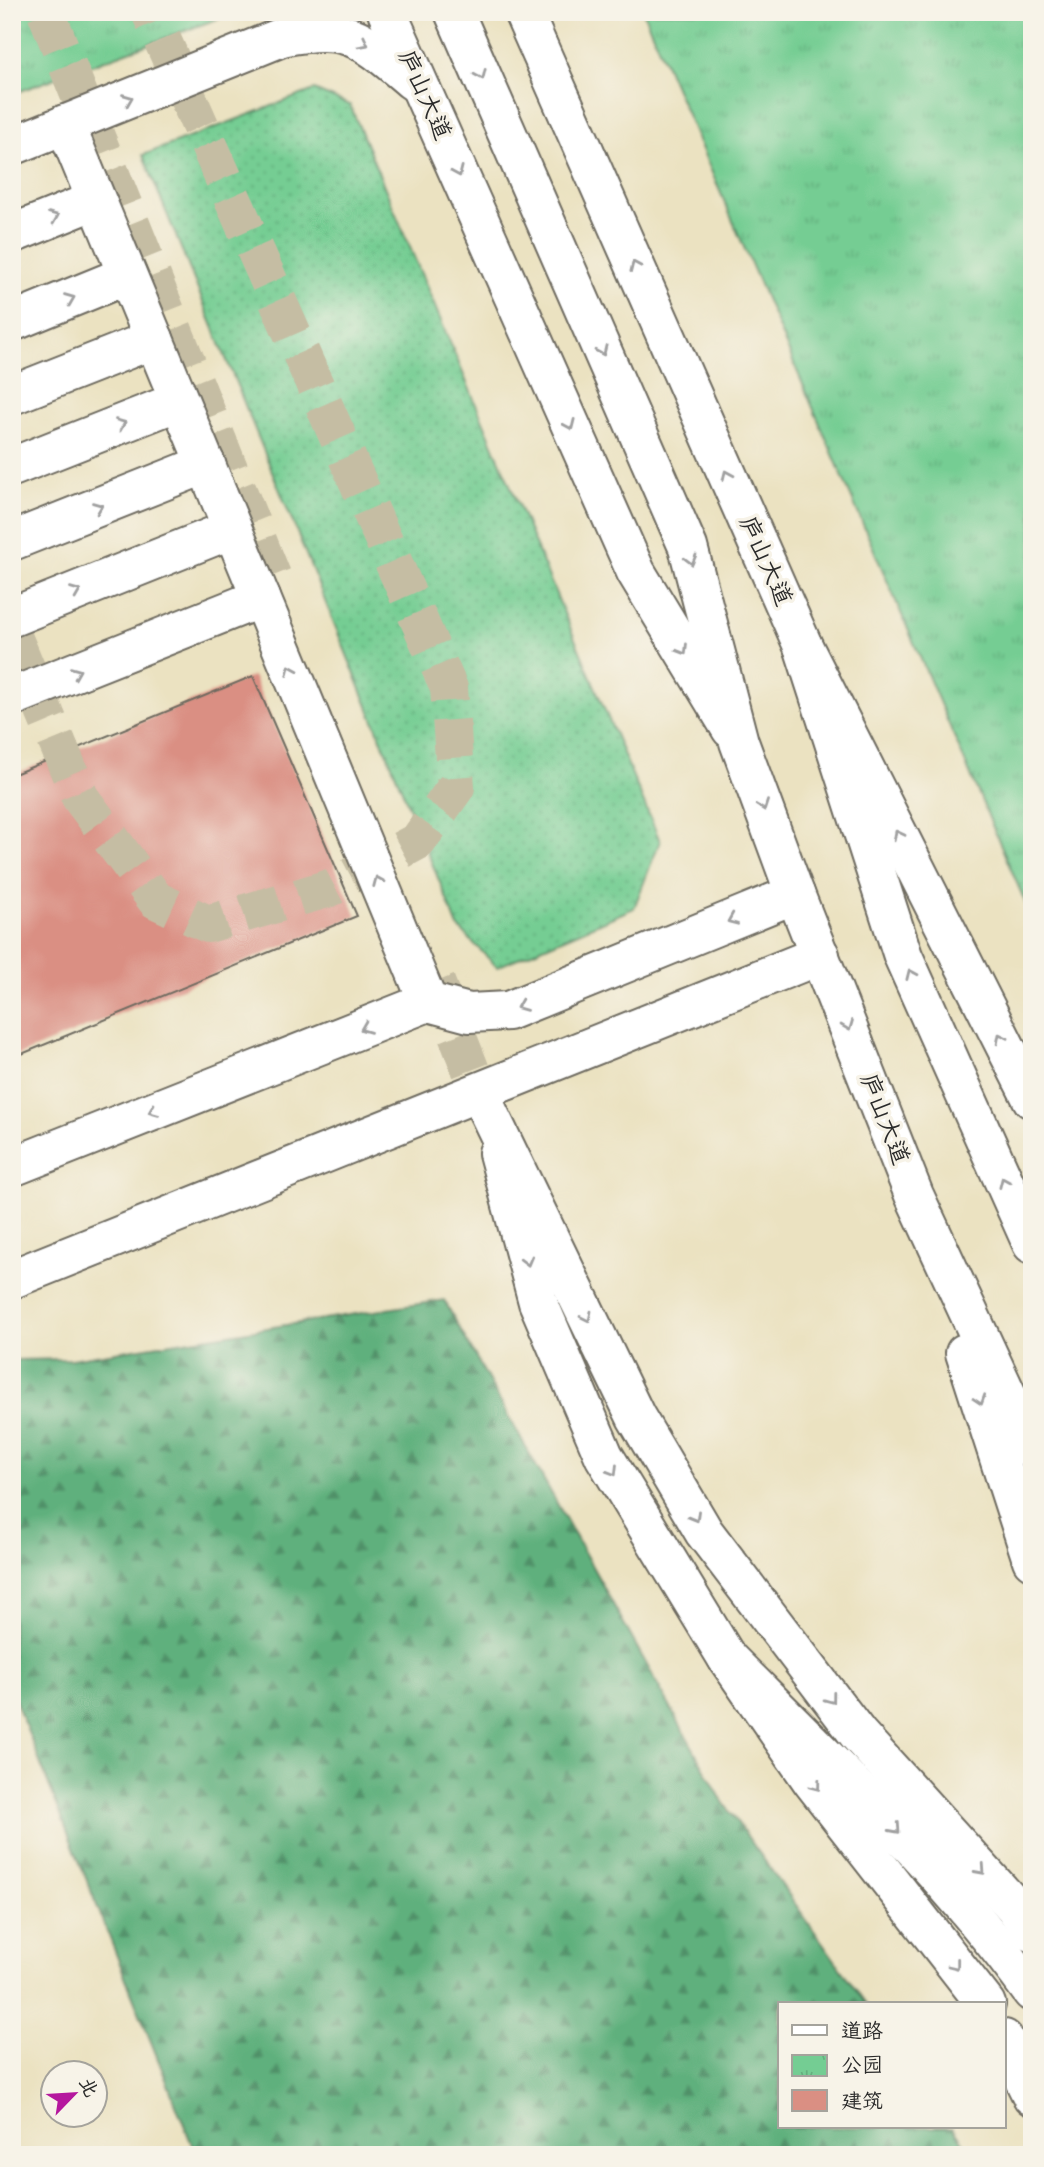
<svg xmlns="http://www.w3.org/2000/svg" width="1044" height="2167" viewBox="0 0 1044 2167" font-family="Mynerve,'LXGW WenKai TC',sans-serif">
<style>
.grass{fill:url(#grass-dots);stroke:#507c5f;stroke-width:2}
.forest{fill:url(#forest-firs);stroke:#456e54;stroke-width:2}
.park{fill:url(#park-tufts);stroke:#507c5f;stroke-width:2}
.building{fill:#da8f83}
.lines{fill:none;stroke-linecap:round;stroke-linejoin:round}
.minor-tunnel{stroke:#c5bda3;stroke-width:38;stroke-dasharray:38 19;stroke-linecap:butt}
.minor-casing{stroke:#6e6b60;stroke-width:42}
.major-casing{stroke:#6e6b60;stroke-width:42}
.highway-casing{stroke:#6e6b60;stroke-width:42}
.minor{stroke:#fff;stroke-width:38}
.major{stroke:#fff;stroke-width:38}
.highway{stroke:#fff;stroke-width:38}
.oneway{stroke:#a0a0a0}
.labels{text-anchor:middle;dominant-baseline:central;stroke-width:7;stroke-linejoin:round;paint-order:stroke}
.street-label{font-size:24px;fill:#2b2b2b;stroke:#f7f3e8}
</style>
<defs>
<pattern id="grass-dots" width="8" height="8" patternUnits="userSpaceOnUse" patternTransform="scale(1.75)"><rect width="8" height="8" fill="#74cd93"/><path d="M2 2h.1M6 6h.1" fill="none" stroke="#65b07f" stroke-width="1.8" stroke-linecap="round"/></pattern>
<pattern id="forest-firs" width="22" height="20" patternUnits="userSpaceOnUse" patternTransform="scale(1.75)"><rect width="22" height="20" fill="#5fb07d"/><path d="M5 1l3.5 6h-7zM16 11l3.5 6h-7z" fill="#4f8f67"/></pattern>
<pattern id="park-tufts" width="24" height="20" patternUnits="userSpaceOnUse" patternTransform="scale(1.75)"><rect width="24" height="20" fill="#74cd93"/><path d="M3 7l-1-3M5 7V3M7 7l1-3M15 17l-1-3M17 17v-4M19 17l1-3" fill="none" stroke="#65b07f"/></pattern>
</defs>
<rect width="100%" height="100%" fill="#f7f3e8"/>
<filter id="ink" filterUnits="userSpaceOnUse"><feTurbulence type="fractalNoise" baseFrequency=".0143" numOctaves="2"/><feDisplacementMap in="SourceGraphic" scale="14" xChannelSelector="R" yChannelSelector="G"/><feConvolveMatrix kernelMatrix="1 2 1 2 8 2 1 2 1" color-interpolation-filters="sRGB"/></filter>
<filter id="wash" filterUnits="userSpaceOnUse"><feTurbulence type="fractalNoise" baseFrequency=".00686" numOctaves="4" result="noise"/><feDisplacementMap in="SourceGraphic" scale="28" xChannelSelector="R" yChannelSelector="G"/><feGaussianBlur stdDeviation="1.57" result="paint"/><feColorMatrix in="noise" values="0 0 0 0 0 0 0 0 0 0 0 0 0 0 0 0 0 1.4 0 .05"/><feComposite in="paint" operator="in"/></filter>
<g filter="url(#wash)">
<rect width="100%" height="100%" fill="#ebe2c1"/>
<polygon class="grass" points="314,90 350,105 660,841 634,908 497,967 458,927 143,155"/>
<polygon class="forest" points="444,1300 723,1802 866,2004 780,2004 780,2127 953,2127 972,2155 196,2155 12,1692 12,1360 71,1359"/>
<g class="park">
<polygon points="12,12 236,12 12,94"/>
<polygon points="643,12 1032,12 1032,918"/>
</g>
<g id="blocks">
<polygon class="building" points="253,676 357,916 12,1058 12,775"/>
</g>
</g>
<g filter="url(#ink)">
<use href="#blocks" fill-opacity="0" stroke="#6e6b60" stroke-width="2"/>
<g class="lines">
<g class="minor-tunnel">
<polyline points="46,12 277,588"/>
<polyline points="12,634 80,797 156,900 208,924 330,888 418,841 456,787 449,688 150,12"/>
<polyline points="436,982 483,1101"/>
</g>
<g class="minor-casing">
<g id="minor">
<polyline points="387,12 636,572 731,729"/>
<polyline points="65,124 428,1002 469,1013 508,1011 795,894"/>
<path d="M12,146L282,37C350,23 363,39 413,81"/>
<polyline points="12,234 96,200"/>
<polyline points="12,322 127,275"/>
<polyline points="12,395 154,339"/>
<polyline points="12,467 179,401"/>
<polyline points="12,541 206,464"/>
<polyline points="12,617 232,529"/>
<polyline points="12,697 261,598"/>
<polyline points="498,1153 538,1302 604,1456 727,1658 812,1781 986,2004"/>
<polyline points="12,1167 428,1002"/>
<polyline points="12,1279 820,955"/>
<polyline points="1004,2039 1032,2096"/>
</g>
</g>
<g class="major-casing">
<g id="major">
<polyline points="454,12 688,547 739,742 795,894 914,1195 1032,1449"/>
<polyline points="523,12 803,646 1032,1099"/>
<polyline points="483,1101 636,1417 704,1532 858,1734 1014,1906 1032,1932"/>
<polyline points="965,1353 1032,1560"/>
</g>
</g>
<g class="highway-casing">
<g id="highway">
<polyline points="803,646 903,956 1032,1244"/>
<path d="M727,1658C834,1765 943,1869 1032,1992"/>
</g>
</g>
<use href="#minor" class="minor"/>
<use href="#major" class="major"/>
<use href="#highway" class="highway"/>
</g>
<defs><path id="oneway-chevron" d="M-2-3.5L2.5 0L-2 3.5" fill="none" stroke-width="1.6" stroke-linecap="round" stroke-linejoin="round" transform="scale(1.75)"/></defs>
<g class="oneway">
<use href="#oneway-chevron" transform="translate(364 43) rotate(28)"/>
<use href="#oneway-chevron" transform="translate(481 75) rotate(66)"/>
<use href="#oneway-chevron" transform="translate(128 99) rotate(-22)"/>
<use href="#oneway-chevron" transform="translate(458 172) rotate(66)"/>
<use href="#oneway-chevron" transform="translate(54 217) rotate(-22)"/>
<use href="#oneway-chevron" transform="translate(635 266) rotate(-114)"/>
<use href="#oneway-chevron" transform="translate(70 299) rotate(-22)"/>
<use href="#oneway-chevron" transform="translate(602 351) rotate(66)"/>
<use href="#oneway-chevron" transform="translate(121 424) rotate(-22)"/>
<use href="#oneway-chevron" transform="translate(570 425) rotate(66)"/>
<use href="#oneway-chevron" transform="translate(727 475) rotate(-114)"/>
<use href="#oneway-chevron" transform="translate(98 507) rotate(-22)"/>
<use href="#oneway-chevron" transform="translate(691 560) rotate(75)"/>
<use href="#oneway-chevron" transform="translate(76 592) rotate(-22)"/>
<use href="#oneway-chevron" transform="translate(683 650) rotate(59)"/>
<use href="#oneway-chevron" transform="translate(291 670) rotate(-113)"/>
<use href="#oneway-chevron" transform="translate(76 672) rotate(-22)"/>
<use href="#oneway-chevron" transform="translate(763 806) rotate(70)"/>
<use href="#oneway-chevron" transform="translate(898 835) rotate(-117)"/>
<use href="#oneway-chevron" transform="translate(378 881) rotate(-113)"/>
<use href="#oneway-chevron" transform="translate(732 920) rotate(157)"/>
<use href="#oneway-chevron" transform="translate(911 974) rotate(-114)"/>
<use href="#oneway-chevron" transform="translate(521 1006) rotate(158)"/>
<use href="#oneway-chevron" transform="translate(848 1026) rotate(69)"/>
<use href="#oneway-chevron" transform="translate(365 1028) rotate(158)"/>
<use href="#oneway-chevron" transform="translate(1001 1038) rotate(-117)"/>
<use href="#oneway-chevron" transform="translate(153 1111) rotate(158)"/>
<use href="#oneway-chevron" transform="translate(1004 1182) rotate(-114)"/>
<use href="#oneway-chevron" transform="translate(527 1261) rotate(75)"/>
<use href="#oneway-chevron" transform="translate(587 1317) rotate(64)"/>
<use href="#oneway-chevron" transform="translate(980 1400) rotate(72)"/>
<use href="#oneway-chevron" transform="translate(613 1471) rotate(59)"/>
<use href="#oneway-chevron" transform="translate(695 1517) rotate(60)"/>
<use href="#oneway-chevron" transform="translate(831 1699) rotate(53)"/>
<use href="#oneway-chevron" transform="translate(816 1786) rotate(53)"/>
<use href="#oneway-chevron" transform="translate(896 1829) rotate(48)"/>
<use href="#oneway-chevron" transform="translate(981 1870) rotate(48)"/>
<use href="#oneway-chevron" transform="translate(955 1965) rotate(52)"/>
</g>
</g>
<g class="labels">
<g class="street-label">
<text transform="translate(424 95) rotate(66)">庐山大道</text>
<text transform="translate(765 561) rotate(66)">庐山大道</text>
<text transform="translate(884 1119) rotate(69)">庐山大道</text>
</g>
</g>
<rect width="1044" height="2167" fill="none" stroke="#f7f3e8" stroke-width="42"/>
<rect x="778" y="2002" width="228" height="126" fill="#f7f3e8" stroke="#a5a39c" stroke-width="2"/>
<rect x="792" y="2025" width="35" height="10" fill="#ffffff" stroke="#a5a39c" stroke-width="2"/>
<text x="841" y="2038" font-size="21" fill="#2b2b2b">道路</text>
<rect x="792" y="2055" width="35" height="21" fill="url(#park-tufts)" stroke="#a5a39c" stroke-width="2"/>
<text x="841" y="2072" font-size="21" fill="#2b2b2b">公园</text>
<rect x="792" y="2090" width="35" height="21" fill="#da8f83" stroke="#a5a39c" stroke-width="2"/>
<text x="841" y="2108" font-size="21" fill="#2b2b2b">建筑</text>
<g transform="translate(74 2094) rotate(65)"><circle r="33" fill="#f7f3e8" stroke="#a5a39c" stroke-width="2"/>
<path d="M0-5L12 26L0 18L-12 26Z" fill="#b5179e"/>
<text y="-10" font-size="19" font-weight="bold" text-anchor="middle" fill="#2b2b2b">北</text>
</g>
</svg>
